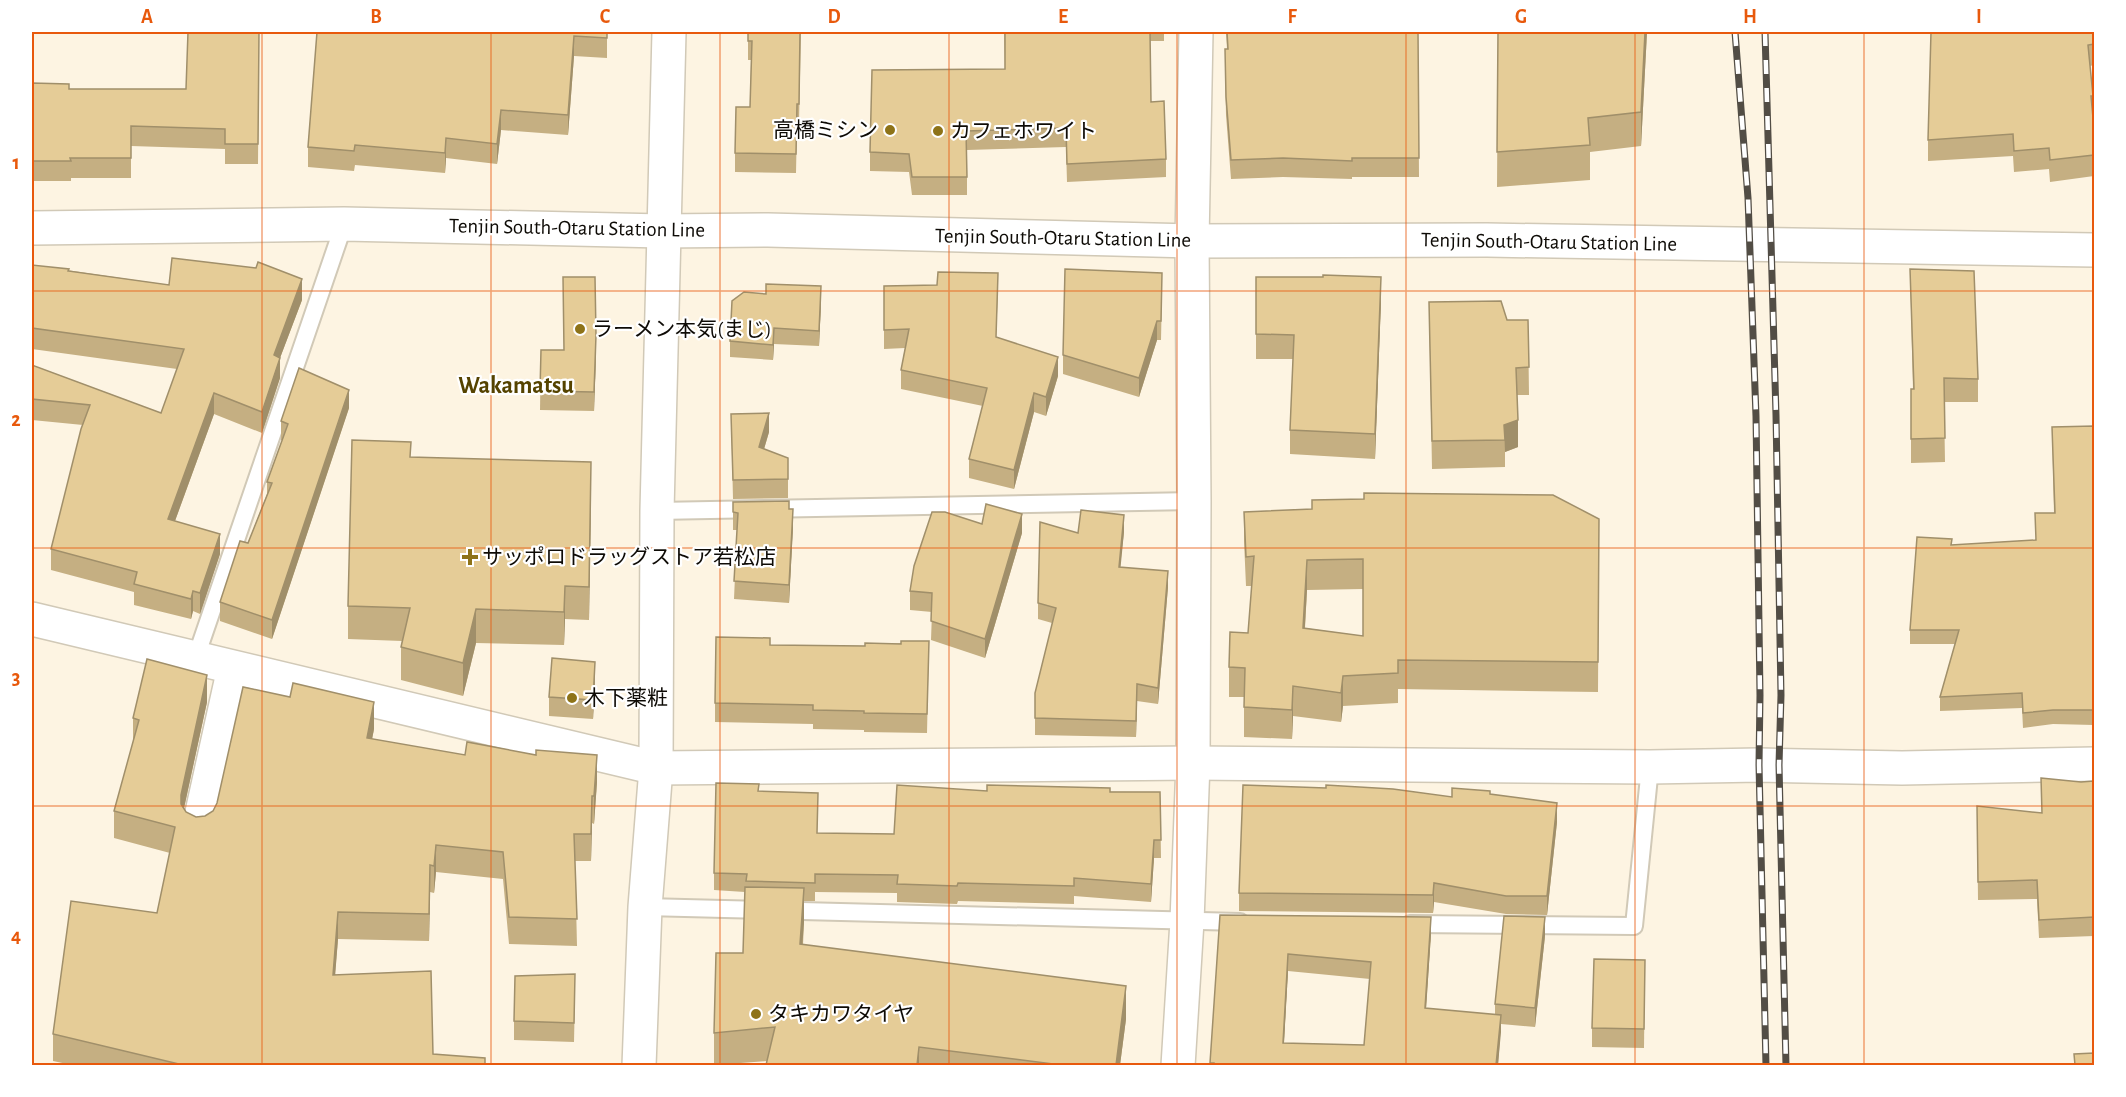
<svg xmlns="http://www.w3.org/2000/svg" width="2126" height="1097" viewBox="0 0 2126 1097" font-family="'Alegreya Sans','Noto Sans JP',sans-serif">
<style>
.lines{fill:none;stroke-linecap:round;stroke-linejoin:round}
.lane-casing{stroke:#d1c9b7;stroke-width:20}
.street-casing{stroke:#d1c9b7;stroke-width:36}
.secondary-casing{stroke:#d1c9b7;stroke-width:36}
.lane{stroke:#fff;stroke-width:16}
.street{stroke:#fff;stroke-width:33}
.secondary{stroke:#fff;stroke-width:33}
.rail-casing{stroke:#524d45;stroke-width:7}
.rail{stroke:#fff;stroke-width:4.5;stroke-dasharray:14;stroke-linecap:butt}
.wall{fill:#c5af82;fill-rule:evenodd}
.shaded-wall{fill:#a08f6a}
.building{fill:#e5cc97;stroke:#a08f6a;stroke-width:1.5;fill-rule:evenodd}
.grid{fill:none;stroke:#e8590c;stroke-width:1.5;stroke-opacity:0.55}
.poi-dot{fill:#8e7318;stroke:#fff;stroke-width:2}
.labels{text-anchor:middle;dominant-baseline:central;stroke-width:4.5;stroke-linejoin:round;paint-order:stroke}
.poi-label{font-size:21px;fill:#0e0b06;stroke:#fff;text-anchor:start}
.street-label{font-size:21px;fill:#0e0b06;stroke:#fff}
.quarter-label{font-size:24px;font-weight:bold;fill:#554300;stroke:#fff}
.neatline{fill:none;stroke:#e8590c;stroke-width:2}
.grid-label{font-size:20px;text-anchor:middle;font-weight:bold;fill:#e8590c}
</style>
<rect width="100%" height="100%" fill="#fdf4e2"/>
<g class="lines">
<g class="lane-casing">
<g id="lane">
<polyline points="657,511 1194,501"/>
<polyline points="196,657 344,224"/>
<polyline points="645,907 1240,922"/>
<polyline points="1410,924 1634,926 1650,767"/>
</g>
</g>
<g class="street-casing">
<g id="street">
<polyline points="32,619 656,768 1193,763 1650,767 1759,765 1902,768 2094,764"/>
<polyline points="199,826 234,668"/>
<polyline points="1178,1066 1187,921 1193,763 1194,501 1192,241 1196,32"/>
</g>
</g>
<g class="secondary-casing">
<g id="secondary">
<polyline points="32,228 344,224 662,231 768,230 1192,241 1487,240 2094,250"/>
<polyline points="639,1066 645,907 656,768 657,511 669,32"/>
</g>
</g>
<use href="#lane" class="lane"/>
<use href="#street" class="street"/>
<use href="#secondary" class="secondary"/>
<g class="rail-casing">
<g id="rail">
<polyline points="1735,32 1748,198 1756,416 1760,695 1759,765 1766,1066"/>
<polyline points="1765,32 1776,415 1781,695 1779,765 1786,1066"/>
</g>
</g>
<use href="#rail" class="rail"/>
</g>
<g class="wall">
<polygon points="259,32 258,164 225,164 225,149 131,146 131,178 71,178 71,181 32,181 32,83 69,89 186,89"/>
<polygon points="317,32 607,32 607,58 574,56 568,135 501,130 497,164 446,158 445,173 355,165 354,171 308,167 308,147"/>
<polygon points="748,32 801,32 799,123 797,123 796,173 735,172 735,153 750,107 751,60 748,60"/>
<polygon points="1004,32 1164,32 1164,41 1150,41 1151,102 1166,159 1166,177 1067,182 1066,147 967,150 967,195 912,195 909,172 870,171 870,152 1005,69"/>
<polygon points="1226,32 1418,32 1419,177 1352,177 1352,179 1283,177 1231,179 1226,115 1225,67 1227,49"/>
<polygon points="1498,32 1647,32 1641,146 1590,152 1590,180 1497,187"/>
<polygon points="2094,32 2094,65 2090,66 2094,129 2094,176 2050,182 2049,169 2014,172 2013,156 1928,161 1928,140"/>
<polygon points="32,265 169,285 302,300 280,358 280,378 262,433 214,414 175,521 220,554 200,614 193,611 191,619 134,605 134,592 51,570 51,549 83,425 32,420 32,365 161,413 177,369 32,349"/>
<polygon points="1910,269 1978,379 1978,402 1944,402 1945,462 1911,463 1911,389 1913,389"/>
<polygon points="1256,277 1381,301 1375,459 1290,454 1290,430 1293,359 1256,359"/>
<polygon points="884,286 998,292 996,337 1058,376 1046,416 1034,412 1014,489 969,478 969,459 983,406 901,389 901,370 905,348 884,349"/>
<polygon points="1162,292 1161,340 1157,340 1139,397 1063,374 1063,355"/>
<polygon points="821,302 819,346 774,344 773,360 730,357 730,341"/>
<polygon points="1429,302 1507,320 1528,320 1529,395 1517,395 1518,447 1505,452 1505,467 1432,469"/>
<polygon points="541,350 564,350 596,354 594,411 540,410"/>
<polygon points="349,408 272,639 220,621 220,602 248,543 267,494 267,482 282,440 281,440 281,421"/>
<polygon points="731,414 769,432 764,449 788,479 788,498 733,499"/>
<polygon points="2094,426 2094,725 2053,724 2023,728 2022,708 1940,711 1940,697 1955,644 1910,644 1910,630 1952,545 2035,540 2054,513 2052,427"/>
<polygon points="411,457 591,495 589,620 565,619 564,645 476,643 463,696 401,680 401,647 402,641 348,639 348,606"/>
<polygon points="733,502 789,509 793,527 789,603 734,599 737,530 733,530"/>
<path d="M1244,512L1599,519L1598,692L1398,689V703L1343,706L1341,722L1293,716L1292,739L1244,737V697H1229V667L1248,633L1252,586H1246L1244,541ZM1363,589V636L1305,628L1307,590Z"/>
<polygon points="982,524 1022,533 985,658 931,640 932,612 910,610 910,591"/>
<polygon points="1124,532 1120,567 1168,587 1158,704 1137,701 1136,737 1035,735 1035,718 1052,623 1038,619 1038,603 1078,533"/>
<polygon points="929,641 927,733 864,732 864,730 813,729 813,724 715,722 715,703 770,645 865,646"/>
<polygon points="595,681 593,719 549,716 549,697"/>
<polygon points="207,702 184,808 186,812 196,817 205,816 374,729 372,739 597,782 594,824 592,823 591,861 575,861 577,946 509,944 503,879 436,872 434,893 430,892 429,941 338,939 335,974 433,1054 485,1065 72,1065 53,1061 53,1034 157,913 170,853 114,838 114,811 133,744 133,718"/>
<polygon points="2041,778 2081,782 2094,781 2094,936 2039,938 2037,899 1978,900 1977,806 2042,813"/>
<polygon points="758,791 818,811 817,833 894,834 987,791 1160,792 1161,858 1154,858 1151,902 1074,896 1074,904 958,901 957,904 897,902 897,893 815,892 815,901 804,901 804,922 803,945 1126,1019 1120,1065 766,1065 767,1061 714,1065 714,1033 743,953 745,892 714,890 714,873"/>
<polygon points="1490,794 1557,822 1547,915 1506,914 1434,902 1433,913 1239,911 1239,893 1452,797"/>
<path d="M1220,915L1431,934L1426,1008L1495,1015V1004L1545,936L1535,1027L1501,1024L1498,1065H1210ZM1288,971L1370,979L1364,1045L1284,1043Z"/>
<polygon points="1645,960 1644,1048 1592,1047 1592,1028"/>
<polygon points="575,993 574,1042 514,1040 514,1021"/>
</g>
<g class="shaded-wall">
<polygon points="1645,32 1647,32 1641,146 1641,112"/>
<polygon points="574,36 574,56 568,135 568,115"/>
<polygon points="501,110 501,130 497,164 497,144"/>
<polygon points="446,138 446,158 445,173 445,153"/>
<polygon points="1381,277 1381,301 1375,459 1375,434"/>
<polygon points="302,279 302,300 280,358 280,378 262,433 262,412 274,355"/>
<polygon points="821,286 821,302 819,346 819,331"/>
<polygon points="1157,321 1157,340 1139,397 1139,378"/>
<polygon points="774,328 774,344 773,360 773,345"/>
<polygon points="596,335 596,354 594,411 594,392"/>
<polygon points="1058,357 1058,376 1046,416 1046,397"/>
<polygon points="349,390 349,408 272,639 272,620"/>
<polygon points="214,393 214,414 168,540 168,519"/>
<polygon points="1034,393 1034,412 1014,489 1014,470"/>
<polygon points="769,413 769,432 759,466 759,447"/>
<polygon points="1518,420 1518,447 1505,452 1504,425"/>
<polygon points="591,462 591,495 589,620 589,587"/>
<polygon points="793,509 793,527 789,603 789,585"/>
<polygon points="1022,514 1022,533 985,658 985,639"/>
<polygon points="1124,515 1124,532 1119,583 1119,567"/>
<polygon points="220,534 220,554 200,614 200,593"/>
<polygon points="1307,560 1307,590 1303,658 1303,628"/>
<polygon points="1168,571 1168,587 1158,704 1158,688"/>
<polygon points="565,586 565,619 564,645 564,612"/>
<polygon points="193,591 193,611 191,619 191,599"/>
<polygon points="476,609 476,643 463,696 463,663"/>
<polygon points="595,662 595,681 593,719 593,700"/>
<polygon points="207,675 207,702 181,822 181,795"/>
<polygon points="1343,676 1343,706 1341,722 1341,693"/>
<polygon points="1137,684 1137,701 1136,737 1136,721"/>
<polygon points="1293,686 1293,716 1292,739 1292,710"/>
<polygon points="374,702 374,729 367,765 367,738"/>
<polygon points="597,755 597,782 594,824 594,796"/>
<polygon points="592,796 592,823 591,861 591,834"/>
<polygon points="1557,803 1557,822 1547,915 1547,896"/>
<polygon points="1154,840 1154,858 1151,902 1151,884"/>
<polygon points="436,845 436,872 434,893 434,866"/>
<polygon points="430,865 430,892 429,941 429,914"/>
<polygon points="1434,883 1434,902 1433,913 1433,895"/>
<polygon points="804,888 804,922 800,977 800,944"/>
<polygon points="338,912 338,939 333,1002 333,975"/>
<polygon points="1431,917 1431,934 1425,1025 1425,1008"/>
<polygon points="1545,917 1545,936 1535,1027 1535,1008"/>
<polygon points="1288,954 1288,971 1283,1060 1283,1043"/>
<polygon points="1126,986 1126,1019 1120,1065 1116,1065"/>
<polygon points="1501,1015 1501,1032 1498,1065 1496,1065"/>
<polygon points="919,1047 919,1065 917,1065"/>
</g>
<g class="building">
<polygon points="188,32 259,32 258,144 225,144 225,129 131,126 131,158 70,158 71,161 32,161 32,83 69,84 69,89 186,89"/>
<polygon points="317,32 607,32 607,38 574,36 568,115 501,110 497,144 446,138 445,153 355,145 354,151 308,147"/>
<polygon points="748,32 800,32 799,104 797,104 796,154 735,153 736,107 750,107 752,41 748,41"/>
<polygon points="1005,32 1150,32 1151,102 1164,101 1166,159 1067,164 1066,128 966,131 967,177 912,177 909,154 870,152 872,70 1005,69"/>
<polygon points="1227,32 1418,32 1419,158 1352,158 1352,161 1283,158 1231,160 1226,97 1225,49 1228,49"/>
<polygon points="1498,32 1645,32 1641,112 1588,118 1590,145 1497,152"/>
<polygon points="1931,32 2094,32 2094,44 2088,45 2093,96 2091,96 2094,129 2094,155 2050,160 2049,148 2014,151 2013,134 1928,140"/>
<polygon points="172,258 256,268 258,262 302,279 274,355 280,358 262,412 214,393 168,519 220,534 200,593 193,591 191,599 134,584 137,572 51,549 81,429 90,405 32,399 32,365 161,413 184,349 32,328 32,265 69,269 68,271 169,285"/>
<polygon points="1065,269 1162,273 1161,321 1157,321 1139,378 1063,355"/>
<polygon points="1910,269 1974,271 1978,379 1944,378 1945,438 1911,439 1911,389 1914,389"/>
<polygon points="938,272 998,273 996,337 1058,357 1046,397 1034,393 1014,470 969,459 987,388 901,370 909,329 884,330 884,286 937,285"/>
<polygon points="1323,275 1381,277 1375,434 1290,430 1294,335 1256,334 1256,277 1323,277"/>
<polygon points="563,277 595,277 596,335 594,392 540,391 541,350 564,350"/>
<polygon points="766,284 821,286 819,331 774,328 773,345 730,341 732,301 744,292 766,294"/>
<polygon points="1501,301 1507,320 1528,320 1529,367 1516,368 1518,420 1504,425 1505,440 1432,441 1429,302"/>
<polygon points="299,368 349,390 272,620 220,602 240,541 248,543 272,483 267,482 288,424 281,421"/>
<polygon points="769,413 759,447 788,458 788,479 733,480 731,414"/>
<polygon points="2094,426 2094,710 2053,710 2023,713 2022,693 1940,697 1959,630 1910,630 1917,537 1952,539 1951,545 2036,540 2035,513 2055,513 2052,427"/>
<polygon points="352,440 411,442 410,457 591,462 589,587 565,586 564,612 476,609 463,663 401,647 410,608 348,606"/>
<path d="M1364,493L1553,495L1599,519L1598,662L1398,660V673L1343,676L1341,693L1293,686L1292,710L1244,707L1245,668L1229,667L1230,632L1248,633L1254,556L1246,557L1244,512L1312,509V500L1364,499ZM1363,559V636L1303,628L1307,560Z"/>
<polygon points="789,501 789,509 793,509 789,585 734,581 738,513 733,512 733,502"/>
<polygon points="986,504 1022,514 985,639 931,621 932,593 910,591 914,566 932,512 945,512 982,524"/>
<polygon points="1081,510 1124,515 1119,567 1168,571 1158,688 1137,684 1136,721 1035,718 1035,693 1056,608 1038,603 1040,522 1078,533"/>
<polygon points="716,637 770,638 770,645 865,646 865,643 901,644 901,641 929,641 927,714 864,713 864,711 813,710 813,705 715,703"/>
<polygon points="552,658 595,662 593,700 549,697"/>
<polygon points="147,659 207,675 181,795 181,804 186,812 196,817 205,816 213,811 217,803 243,687 290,697 293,683 374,702 367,738 465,755 467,742 536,755 536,750 597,755 594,796 592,796 591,834 574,834 577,919 509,917 503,852 436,845 434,866 430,865 429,914 338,912 333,975 431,971 433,1054 485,1058 485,1065 183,1065 53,1034 71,901 157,913 175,827 114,811 139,720 133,718"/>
<polygon points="2041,778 2081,782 2094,781 2094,918 2094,917 2039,920 2037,880 1978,882 1977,806 2042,813"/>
<polygon points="716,783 759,784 758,791 818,793 817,833 894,834 897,785 987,791 987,785 1110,788 1110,792 1160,792 1161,840 1154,840 1151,884 1074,878 1074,886 958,883 957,886 897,884 898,875 815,874 815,883 746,881 747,874 714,873"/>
<polygon points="1243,785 1326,788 1326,785 1393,789 1452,797 1452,788 1490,791 1490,794 1557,803 1547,896 1506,896 1434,883 1433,895 1239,893"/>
<polygon points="745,887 804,888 800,944 1126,986 1116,1065 1061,1065 919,1047 917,1065 766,1065 775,1027 714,1033 716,953 743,953"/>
<path d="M1220,915L1431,917L1425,1008L1501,1015L1496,1065H1214V1063H1210ZM1288,954L1371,962L1364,1045L1283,1043Z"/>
<polygon points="1504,916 1545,917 1535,1008 1495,1004"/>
<polygon points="1594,959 1645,960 1644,1029 1592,1028"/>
<polygon points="575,974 574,1023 514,1021 515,976"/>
<polygon points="2094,1053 2094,1065 2075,1065 2074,1054"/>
</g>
<path class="grid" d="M262,32V1066M491,32V1066M720,32V1066M949,32V1066M1177,32V1066M1406,32V1066M1635,32V1066M1864,32V1066M32,291H2094M32,548H2094M32,806H2094"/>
<g class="poi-dot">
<circle cx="890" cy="130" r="6"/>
<circle cx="938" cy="131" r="6"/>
<circle cx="580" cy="329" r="6"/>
<path d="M467 548h6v6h6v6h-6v6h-6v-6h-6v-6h6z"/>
<circle cx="572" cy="698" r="6"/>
<circle cx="756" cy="1014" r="6"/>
</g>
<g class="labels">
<g class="poi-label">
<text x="878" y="130" text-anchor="end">高橋ミシン</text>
<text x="950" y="131">カフェホワイト</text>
<text x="592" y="329">ラーメン本気(まじ)</text>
<text x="482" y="557">サッポロドラッグストア若松店</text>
<text x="584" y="698">木下薬粧</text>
<text x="768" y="1014">タキカワタイヤ</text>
</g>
<g class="street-label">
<text transform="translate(577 228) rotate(1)">Tenjin South-Otaru Station Line</text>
<text transform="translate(1063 238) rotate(1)">Tenjin South-Otaru Station Line</text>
<text transform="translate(1549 242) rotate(1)">Tenjin South-Otaru Station Line</text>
</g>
<g class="quarter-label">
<text x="516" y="386">Wakamatsu</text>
</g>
</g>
<rect width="2126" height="1097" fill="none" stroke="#ffffff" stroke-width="66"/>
<rect x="33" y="33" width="2060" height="1031" class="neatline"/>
<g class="grid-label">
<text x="147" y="23">A</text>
<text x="376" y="23">B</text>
<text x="605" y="23">C</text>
<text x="834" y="23">D</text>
<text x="1063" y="23">E</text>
<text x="1292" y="23">F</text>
<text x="1521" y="23">G</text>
<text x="1750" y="23">H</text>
<text x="1979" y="23">I</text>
<text x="16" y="169">1</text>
<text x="16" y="426">2</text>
<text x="16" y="684">3</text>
<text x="16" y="942">4</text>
</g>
</svg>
